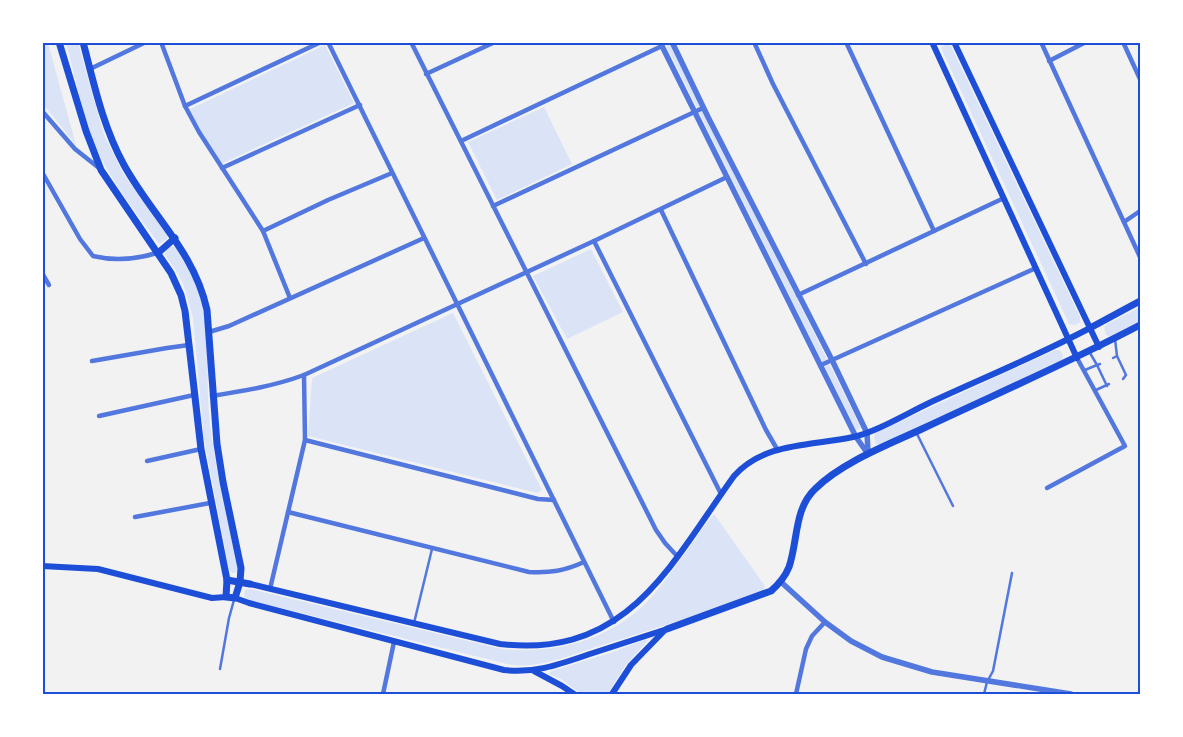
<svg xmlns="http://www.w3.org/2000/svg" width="1183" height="737" viewBox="0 0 1183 737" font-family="'Alegreya Sans',sans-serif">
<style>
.green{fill:#dbe4f7}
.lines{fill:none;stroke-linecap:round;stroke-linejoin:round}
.service{stroke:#5277de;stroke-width:2.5}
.minor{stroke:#5277de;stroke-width:4.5}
.tertiary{stroke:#5277de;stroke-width:5.5}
.secondary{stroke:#1d4ed8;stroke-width:6}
.primary{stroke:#1d4ed8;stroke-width:7}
.neatline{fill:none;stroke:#1d4ed8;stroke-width:2}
</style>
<rect width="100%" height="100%" fill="#f2f2f2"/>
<g class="green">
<polygon points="42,43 48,43 76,145 43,104"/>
<path d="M66,43H78L104,135L124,175L168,235L167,239L159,244C138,215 115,186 99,154C83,119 76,79 66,43Z"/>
<polygon points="665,43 671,43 861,428 856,430"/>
<polygon points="947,44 951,46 1080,317 1080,322 1075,325 1069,324 942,50 941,47"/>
<polygon points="325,45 354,103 221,164 201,135 188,110"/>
<polygon points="544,107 572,164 497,200 468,142"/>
<path d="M172,246L175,247C183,260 192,273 197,287C213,331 204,385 211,431C217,477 228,523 238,569L235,573H232L229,569L204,439L193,318L184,286L177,272L165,255L166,250Z"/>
<polygon points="591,249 623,312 567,339 533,276"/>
<polygon points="1140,307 1140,321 1111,337 1106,335 1104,327 1107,324"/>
<polygon points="453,313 542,490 537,493 308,436 312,378"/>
<polygon points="1055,350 1060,350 1063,356 1062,361 881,445 876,444 874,437 875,433"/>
<path d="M714,514L765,586L763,592C708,611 652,630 596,647C567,656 537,670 507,664L249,600L244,597L245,590L251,589L502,649C558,655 617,638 654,594C676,568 693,540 714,514Z"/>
<polygon points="644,640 648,640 625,666 608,694 581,694 561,679 549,674 551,671 610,653"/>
</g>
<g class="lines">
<g class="service">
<polyline points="1090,353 1097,365 1100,364"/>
<polyline points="1117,356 1126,375 1123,379"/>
<polyline points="1113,358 1117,356 1115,339"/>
<polyline points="1085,370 1097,365 1107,386"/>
<polyline points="1096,390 1109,384"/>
<polyline points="917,434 953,506"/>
<polyline points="414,623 432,549"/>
<polyline points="220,669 229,618 234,600"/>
<polyline points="984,694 987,682 993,671 1012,573"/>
</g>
<g class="minor">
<polyline points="161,42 185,106 199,132 263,231 290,298"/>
<polyline points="328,42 614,622"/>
<polyline points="411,42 656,530 665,543 677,556"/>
<polyline points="754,42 773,84 866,264"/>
<polyline points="846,42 934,231"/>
<polyline points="1041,42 1140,257"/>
<polyline points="1123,42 1140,79"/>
<polyline points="1049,61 1086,42"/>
<polyline points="90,69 146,42"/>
<polyline points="426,74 495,42"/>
<polyline points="185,106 321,42"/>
<polyline points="42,111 75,149 99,168"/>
<polyline points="461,141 662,46"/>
<polyline points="222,168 360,105"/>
<path d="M42,172L80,239L93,256C114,261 137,259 157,253"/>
<polyline points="493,206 703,108"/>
<polyline points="661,210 766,430 777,449"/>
<polyline points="1124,222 1140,211"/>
<polyline points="263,231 328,200 392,173"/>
<polyline points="594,241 721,494"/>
<polyline points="42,273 49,285"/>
<polyline points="798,295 1004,198"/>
<polyline points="209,332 229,326 424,238"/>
<polyline points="92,361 167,348 189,345"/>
<polyline points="821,365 1036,268"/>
<path d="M212,396C244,391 274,386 304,375L594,241L727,177"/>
<polyline points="99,416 194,395"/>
<polyline points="305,440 538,499 554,500"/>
<polyline points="147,461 201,449"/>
<polyline points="1047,488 1125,446 1077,358"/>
<path d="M288,512L529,572C551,573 564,571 584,562"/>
<polyline points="135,517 210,503"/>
<polyline points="270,589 305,440 304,375"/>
<polyline points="383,694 394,642"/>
<polyline points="796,694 806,649 812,636 825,622"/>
</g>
<g class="tertiary">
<polyline points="660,42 856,437 868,454"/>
<polyline points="672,42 708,117 832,360 867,433 868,452"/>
<polyline points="781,582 825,622 851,641 882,657 932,672 1071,694"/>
</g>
<g class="secondary">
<polyline points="932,42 1077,358"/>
<polyline points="954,42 1099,347"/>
<polyline points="42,566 98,569 212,598 226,597"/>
<path d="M250,584L500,644C628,659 670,565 734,476C764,442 811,446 853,437C876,432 906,414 929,403C983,378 1037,356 1090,328"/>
<path d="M235,598L249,603L504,670C536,674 563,663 593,653C618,645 642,637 667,629"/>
<polyline points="534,671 562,686 574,694"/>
<polyline points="612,694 631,665 664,631"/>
</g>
<g class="primary">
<path d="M59,42L86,131L101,170L171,273L181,295L185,311L189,345L201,449L227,580L226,597L235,598L240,582L241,568L223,482L217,444L207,310C194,251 152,216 124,165C103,127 94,84 83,42"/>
<polyline points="158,253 175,238"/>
<polyline points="1090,328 1140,301"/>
<polyline points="227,580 250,584"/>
<path d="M667,629L771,591C779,584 785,577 789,567C798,541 794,509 815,489C842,462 890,444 924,428C996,394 1070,362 1140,325"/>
</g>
</g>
<rect width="1183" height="737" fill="none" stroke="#ffffff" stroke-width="88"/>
<rect x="44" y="44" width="1095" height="649" class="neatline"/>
</svg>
